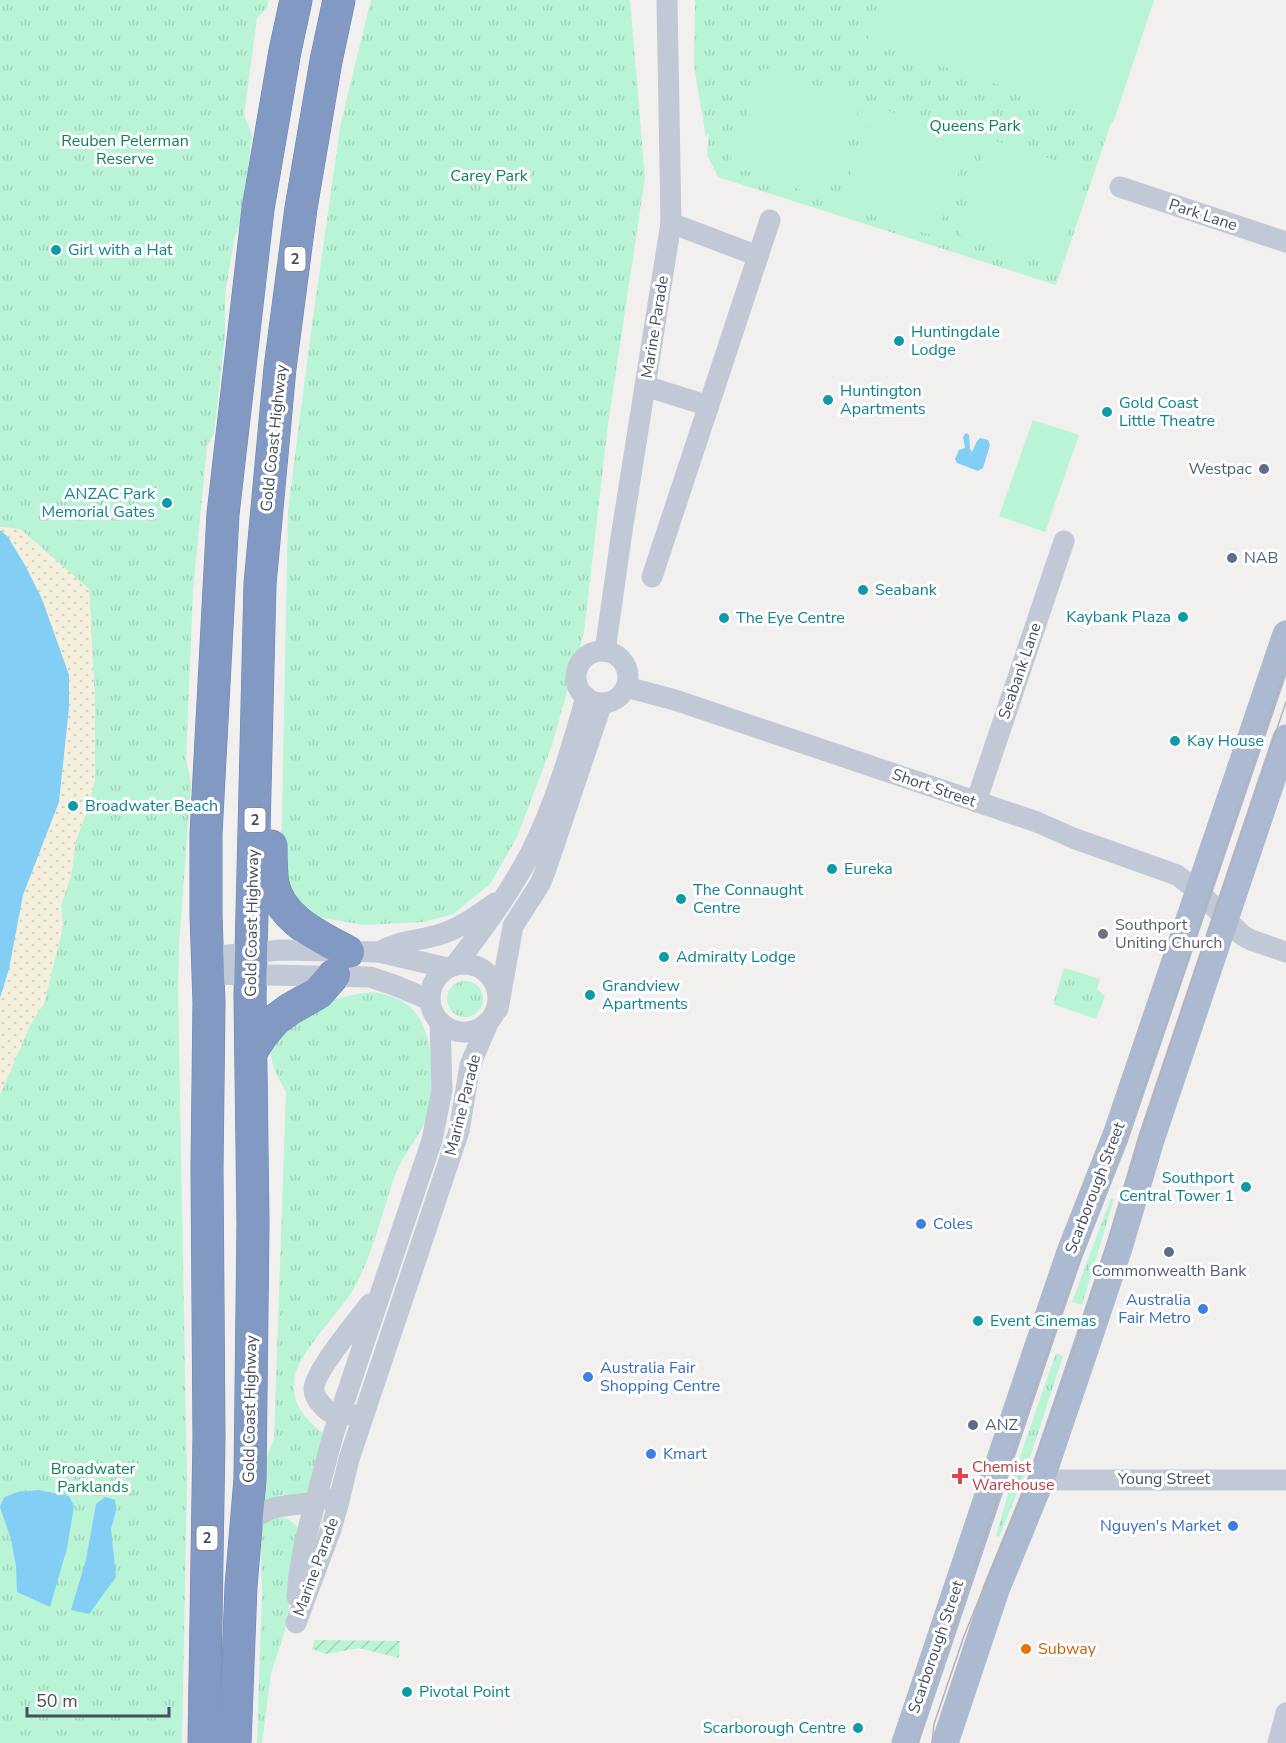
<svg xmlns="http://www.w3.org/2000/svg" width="1286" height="1743" viewBox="0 0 1286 1743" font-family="'Nunito Sans',sans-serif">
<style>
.grass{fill:url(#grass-tufts)}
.sand{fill:url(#sand-dots)}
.garden{fill:url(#garden-furrows)}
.pitch{fill:#b9f4d7}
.water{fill:#82cef5}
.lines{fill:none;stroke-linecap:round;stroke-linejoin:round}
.highway-casing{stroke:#6d84af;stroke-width:33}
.minor{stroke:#c1c9d6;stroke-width:21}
.major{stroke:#acbad1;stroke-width:27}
.highway{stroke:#8299c3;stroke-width:32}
.tram{stroke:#b1b3ba;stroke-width:1.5}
.culture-dot{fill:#0f9aa8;stroke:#fff;stroke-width:2}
.service-dot{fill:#5c6f8a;stroke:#fff;stroke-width:2}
.worship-dot{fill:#6b7280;stroke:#fff;stroke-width:2}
.shop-dot{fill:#3f7fe0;stroke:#fff;stroke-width:2}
.health-dot{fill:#e0444e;stroke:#fff;stroke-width:2}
.food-dot{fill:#e8710a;stroke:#fff;stroke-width:2}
.labels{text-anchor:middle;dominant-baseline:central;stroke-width:6;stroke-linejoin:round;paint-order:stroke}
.shield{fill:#fff;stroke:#7d848f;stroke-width:1.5}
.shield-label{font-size:15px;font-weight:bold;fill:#454f5f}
.park-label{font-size:16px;fill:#0e8256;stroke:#fff}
.street-label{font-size:16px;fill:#454f5f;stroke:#fff}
.culture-label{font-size:16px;fill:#0d838f;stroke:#fff;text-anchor:start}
.service-label{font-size:16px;fill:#4e5e75;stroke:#fff;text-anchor:start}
.worship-label{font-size:16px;fill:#5b616d;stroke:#fff;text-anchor:start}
.shop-label{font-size:16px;fill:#366cbe;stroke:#fff;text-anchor:start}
.health-label{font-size:16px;fill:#be3a42;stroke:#fff;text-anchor:start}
.food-label{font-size:16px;fill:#c56008;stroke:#fff;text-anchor:start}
</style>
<defs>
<pattern id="grass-tufts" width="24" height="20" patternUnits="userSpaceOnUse" patternTransform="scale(1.5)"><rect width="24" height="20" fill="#b9f4d7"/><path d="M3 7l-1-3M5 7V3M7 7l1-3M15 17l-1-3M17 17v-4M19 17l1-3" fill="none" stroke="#a0d3bb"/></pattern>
<pattern id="sand-dots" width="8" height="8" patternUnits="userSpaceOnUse" patternTransform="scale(1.5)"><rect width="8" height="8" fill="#f5f0de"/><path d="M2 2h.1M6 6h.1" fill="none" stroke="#d3d0c1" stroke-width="1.8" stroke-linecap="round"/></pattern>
<pattern id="garden-furrows" width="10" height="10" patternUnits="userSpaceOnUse" patternTransform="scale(1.5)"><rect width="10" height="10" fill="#b9f4d7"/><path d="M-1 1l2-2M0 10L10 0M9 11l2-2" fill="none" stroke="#a0d3bb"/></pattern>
</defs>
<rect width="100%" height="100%" fill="#f2efef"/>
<g class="grass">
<polygon points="0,0 269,0 267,8 257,18 244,115 252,134 243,211 234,241 225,294 225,335 214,434 207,446 193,591 186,759 191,783 179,945 178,988 187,1481 182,1743 0,1743 0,1095 30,1025 44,1003 63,926 61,905 71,876 76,840 87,811 95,780 95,704 89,589 20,529 0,527"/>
<polygon points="371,0 630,0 645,178 608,424 584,632 552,745 517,837 490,884 453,914 423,922 364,925 310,916 288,889 281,866 288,510 311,332 341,122"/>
<polygon points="695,0 1153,0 1056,285 718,177 707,155 709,132 706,137 694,66"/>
<polygon points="1064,968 1100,979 1097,989 1105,996 1096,1019 1053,1004"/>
<circle cx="465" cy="999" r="18"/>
<path d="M374,992C389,995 404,999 414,1011C433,1032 438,1089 428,1115C420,1137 403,1154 395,1175C382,1213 373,1255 353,1290C339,1313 299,1353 295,1376C289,1402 305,1419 323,1433L310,1495H281L260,1502V1477L274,1438L286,1092C277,1075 269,1064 271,1044C281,1035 291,1023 302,1014C318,1002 354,993 374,992Z"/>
<polygon points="1111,1198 1114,1199 1082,1305 1072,1302"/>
<polygon points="1056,1353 1063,1356 1023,1479 999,1537 996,1536 1013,1476"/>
<path d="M282,1517C293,1521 297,1524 300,1535L285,1630L271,1674L262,1743H257L262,1591L260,1534L264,1524L272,1518Z"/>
</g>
<polygon class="sand" points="0,527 20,529 89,589 95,704 95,780 87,811 76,840 71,876 61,905 63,926 44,1003 30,1025 0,1095 0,998 9,969 23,895 37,856 69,675 42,599 26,567 0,530"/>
<polygon class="garden" points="315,1640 400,1641 399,1658 359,1648 326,1654 312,1649"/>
<g class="pitch">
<polygon points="881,0 1154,0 1113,123 867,41"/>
<polygon points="764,68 861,103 826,199 729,164"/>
<polygon points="874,106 970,139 936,237 840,203"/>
<polygon points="989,139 1088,171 1056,267 958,234"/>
<polygon points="1033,420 1079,435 1045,532 999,516"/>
</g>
<g class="water">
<polygon points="966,433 969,435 970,449 972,452 977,441 980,438 988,440 990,445 983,468 978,471 957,463 955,459 959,450 965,448 963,437"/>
<polygon points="0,530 8,537 26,567 42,599 69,675 69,707 59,802 23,895 9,969 0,998"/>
<polygon points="38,1490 69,1496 74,1506 67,1548 50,1607 17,1592 16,1566 11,1539 0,1507 4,1497 18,1492"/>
<polygon points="105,1497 115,1500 116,1511 111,1529 116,1577 89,1614 71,1610 86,1560 96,1504"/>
</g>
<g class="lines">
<g class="highway-casing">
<g id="highway">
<path d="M271,846C271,858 271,872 273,884C281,920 319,936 348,952"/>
<polyline points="251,1052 262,1035 275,1020 290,1009 318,993 334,975"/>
<polyline points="204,1743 209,1437 207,1168 209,1003 206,915 206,834 223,514 258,209 285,51 296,0"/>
<polyline points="235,1743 241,1586 250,1479 253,1223 250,995 260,584 280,368 301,208 326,61 339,0"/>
</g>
</g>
<g class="minor">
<polyline points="1120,187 1286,242"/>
<polyline points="671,223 758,256"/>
<polyline points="645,386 709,406"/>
<polyline points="652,577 770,220"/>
<polyline points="605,651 622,531 671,223 667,0"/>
<circle cx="602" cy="677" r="26"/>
<polyline points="626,687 675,700 1037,822 1073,838 1177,875 1199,892 1242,935 1251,940 1286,952"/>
<polyline points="976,802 1064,541"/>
<path d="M379,952C398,941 416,941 438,935C459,929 477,916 495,903"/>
<polyline points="208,957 281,950 379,952 447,968"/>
<circle cx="464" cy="998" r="34"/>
<path d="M455,965C483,930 509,894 530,854C555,805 571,750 586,697"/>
<polyline points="208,974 370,977 394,985 430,1000"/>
<polyline points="498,1009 513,926 540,884 546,869 602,703"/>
<path d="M351,1414C339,1417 330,1415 322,1405C318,1401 314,1395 314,1389C313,1374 359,1318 370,1304"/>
<polyline points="1041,1480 1286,1480"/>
<path d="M245,1525C254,1518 263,1511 274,1508C291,1503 309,1506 326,1498"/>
<polyline points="297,1597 299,1575 305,1541 333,1435 432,1140 442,1090 440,1022"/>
<polyline points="296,1623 331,1529 338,1505 349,1459 459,1131 470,1065 488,1023"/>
<polyline points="1278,1743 1286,1713"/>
</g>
<g class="major">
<polyline points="905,1743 1046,1322 1070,1252 1116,1135 1286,634"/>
<polyline points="945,1743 996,1590 1041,1480 1089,1338 1119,1248 1151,1140 1286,738"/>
</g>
<use href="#highway" class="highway"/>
<g class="tram">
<polyline points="918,1743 929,1700 1070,1286 1131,1125 1168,1018 1286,668"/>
<polyline points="932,1743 934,1724 964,1636 1029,1478 1076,1343 1156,1087 1286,702"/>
</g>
</g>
<g class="culture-dot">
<circle cx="56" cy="250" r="6"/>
<circle cx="899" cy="341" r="6"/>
<circle cx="828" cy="400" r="6"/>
<circle cx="1107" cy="412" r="6"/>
<circle cx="167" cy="503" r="6"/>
<circle cx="863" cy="590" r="6"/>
<circle cx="1183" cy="617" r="6"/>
<circle cx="724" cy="618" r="6"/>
<circle cx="1175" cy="741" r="6"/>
<circle cx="73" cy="806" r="6"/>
<circle cx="832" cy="869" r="6"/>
<circle cx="681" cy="899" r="6"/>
<circle cx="664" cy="957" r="6"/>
<circle cx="590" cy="995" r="6"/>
<circle cx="1246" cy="1187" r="6"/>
<circle cx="978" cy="1321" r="6"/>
<circle cx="407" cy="1692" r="6"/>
<circle cx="858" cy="1728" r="6"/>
</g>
<g class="service-dot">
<circle cx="1264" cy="469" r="6"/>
<circle cx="1232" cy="558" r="6"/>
<circle cx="1169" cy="1252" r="6"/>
<circle cx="973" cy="1425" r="6"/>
</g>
<circle class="worship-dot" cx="1103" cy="934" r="6"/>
<g class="shop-dot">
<circle cx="921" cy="1224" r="6"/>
<circle cx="1203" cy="1309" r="6"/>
<circle cx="588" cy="1377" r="6"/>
<circle cx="651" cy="1454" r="6"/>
<circle cx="1233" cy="1526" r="6"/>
</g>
<path class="health-dot" d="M957 1467h6v6h6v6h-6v6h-6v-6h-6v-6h6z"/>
<circle class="food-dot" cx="1026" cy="1649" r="6"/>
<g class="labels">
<g class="shield">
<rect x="284.5" y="247" width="21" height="24" rx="4.5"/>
<rect x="244.5" y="808" width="21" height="24" rx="4.5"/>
<rect x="196.5" y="1526" width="21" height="24" rx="4.5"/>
</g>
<g class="shield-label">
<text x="295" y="259">2</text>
<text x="255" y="820">2</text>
<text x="207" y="1538">2</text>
</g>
<g class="park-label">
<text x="975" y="126">Queens Park</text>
<text x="125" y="141">Reuben Pelerman<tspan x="125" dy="18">Reserve</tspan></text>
<text x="489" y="176">Carey Park</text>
<text x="93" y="1469">Broadwater<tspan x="93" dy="18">Parklands</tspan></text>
</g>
<g class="street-label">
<text transform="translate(1203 215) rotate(18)">Park Lane</text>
<text transform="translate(655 327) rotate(-81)">Marine Parade</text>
<text transform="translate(274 438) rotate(-84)">Gold Coast Highway</text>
<text transform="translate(1020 671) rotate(-71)">Seabank Lane</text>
<text transform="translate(934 788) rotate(19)">Short Street</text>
<text transform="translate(252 923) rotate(-89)">Gold Coast Highway</text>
<text transform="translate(463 1105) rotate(-76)">Marine Parade</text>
<text transform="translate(1095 1188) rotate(-69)">Scarborough Street</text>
<text transform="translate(250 1409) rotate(-89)">Gold Coast Highway</text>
<text x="1164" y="1479">Young Street</text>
<text transform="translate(316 1567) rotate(-70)">Marine Parade</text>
<text transform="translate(936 1647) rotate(-71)">Scarborough Street</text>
</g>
<g class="culture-label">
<text x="68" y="250">Girl with a Hat</text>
<text x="911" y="332">Huntingdale<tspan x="911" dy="18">Lodge</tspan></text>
<text x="840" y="391">Huntington<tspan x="840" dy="18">Apartments</tspan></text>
<text x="1119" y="403">Gold Coast<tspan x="1119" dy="18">Little Theatre</tspan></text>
<text x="155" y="494" text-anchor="end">ANZAC Park<tspan x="155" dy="18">Memorial Gates</tspan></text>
<text x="875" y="590">Seabank</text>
<text x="1171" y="617" text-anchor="end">Kaybank Plaza</text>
<text x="736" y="618">The Eye Centre</text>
<text x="1187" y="741">Kay House</text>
<text x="85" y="806">Broadwater Beach</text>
<text x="844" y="869">Eureka</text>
<text x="693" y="890">The Connaught<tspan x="693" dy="18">Centre</tspan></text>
<text x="676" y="957">Admiralty Lodge</text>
<text x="602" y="986">Grandview<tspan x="602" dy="18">Apartments</tspan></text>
<text x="1234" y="1178" text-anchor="end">Southport<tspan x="1234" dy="18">Central Tower 1</tspan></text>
<text x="990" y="1321">Event Cinemas</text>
<text x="419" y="1692">Pivotal Point</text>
<text x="846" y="1728" text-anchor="end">Scarborough Centre</text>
</g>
<g class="service-label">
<text x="1252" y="469" text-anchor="end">Westpac</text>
<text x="1244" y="558">NAB</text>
<text x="1169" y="1271" text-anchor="middle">Commonwealth Bank</text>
<text x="985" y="1425">ANZ</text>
</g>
<g class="worship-label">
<text x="1115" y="925">Southport<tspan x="1115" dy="18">Uniting Church</tspan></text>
</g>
<g class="shop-label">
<text x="933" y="1224">Coles</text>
<text x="1191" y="1300" text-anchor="end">Australia<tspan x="1191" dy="18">Fair Metro</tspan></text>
<text x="600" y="1368">Australia Fair<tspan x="600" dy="18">Shopping Centre</tspan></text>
<text x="663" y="1454">Kmart</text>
<text x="1221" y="1526" text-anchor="end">Nguyen's Market</text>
</g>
<g class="health-label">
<text x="972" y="1467">Chemist<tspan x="972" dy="18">Warehouse</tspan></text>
</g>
<g class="food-label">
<text x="1038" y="1649">Subway</text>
</g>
</g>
<path d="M27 1707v9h142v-9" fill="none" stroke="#454f5f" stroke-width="3"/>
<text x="36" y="1707" font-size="18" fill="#454f5f" stroke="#ffffff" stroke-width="4.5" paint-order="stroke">50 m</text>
</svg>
